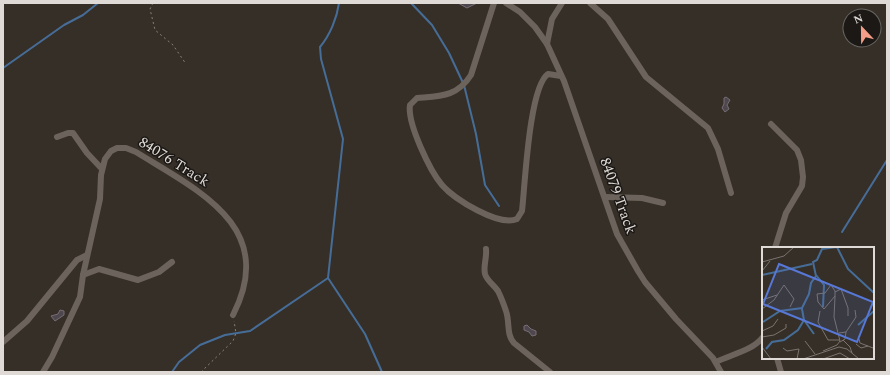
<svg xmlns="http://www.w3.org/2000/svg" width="890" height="375" viewBox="0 0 890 375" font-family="Spectral,serif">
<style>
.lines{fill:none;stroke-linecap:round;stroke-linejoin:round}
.stream{stroke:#466d98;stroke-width:2}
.building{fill:#4f474e;stroke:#776e75}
.path{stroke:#88827c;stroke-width:1;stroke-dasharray:2 3;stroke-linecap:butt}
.minor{stroke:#6c645c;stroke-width:6}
.labels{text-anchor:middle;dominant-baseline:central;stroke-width:3;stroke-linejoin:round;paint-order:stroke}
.street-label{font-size:15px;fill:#dfdad6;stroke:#1b1815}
.inset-river{fill:none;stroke:#466d98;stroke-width:2}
.inset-road{fill:none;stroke:#7a736e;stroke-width:1}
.view{fill:#5778d7;fill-opacity:0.15;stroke:#5778d7;stroke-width:2}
.inset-edge{fill:none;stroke:#dfdad6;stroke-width:2}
</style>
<rect width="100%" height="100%" fill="#362f28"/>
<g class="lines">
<g class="stream">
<polyline points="411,3 432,25 449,53 464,85 476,134 485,185 499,206"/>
<polyline points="3,68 64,25 83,15 98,3"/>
<polyline points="842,232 887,160"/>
<polyline points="328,278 365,334 382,372"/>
<path d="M172,372L179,362L200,345L225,335L250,331L328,278L343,139L321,59L320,47C330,35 337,18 339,3"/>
</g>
</g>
<g class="building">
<polygon points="458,3 477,3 467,8"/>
<polygon points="726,97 730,100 727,105 729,109 725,112 722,108 724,104 724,98"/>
<polygon points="60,310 64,311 64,315 55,321 51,316 58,314"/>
<polygon points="527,325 531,329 536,331 536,335 532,336 529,332 524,330 524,326"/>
</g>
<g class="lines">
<g class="path">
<polyline points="153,3 150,9 155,30 173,45 186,64"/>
<polyline points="3,242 4,242"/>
<polyline points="201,372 233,341 236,333 234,321"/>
</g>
<g class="minor">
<path d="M494,3L471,75C457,97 440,96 417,98L410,105C407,123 430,171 442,185C454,199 499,227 517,219L522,211C525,186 529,87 548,74L561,76"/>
<polyline points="506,3 520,12 535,27 547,44 564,81 617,234 638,271 645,282 676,319 713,358 721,372"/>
<polyline points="590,3 608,19 646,77 708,128 718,149 731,193"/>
<polyline points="547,44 552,19 562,3"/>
<polyline points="771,124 797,150 801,160 803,177 802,186 786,213 775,248"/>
<polyline points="57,137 68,133 73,133 87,153 102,169"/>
<polyline points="605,197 642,198 663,203"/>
<path d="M486,249C487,258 483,266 485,274C487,281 494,285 498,291C501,297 504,305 506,311C510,322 506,334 514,343L550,372"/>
<polyline points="83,275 99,269 138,280 159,272 172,262"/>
<polyline points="3,342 27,321 77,260 87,255"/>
<polyline points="777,358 781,372"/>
<path d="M716,362C732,354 752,351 763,337"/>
<path d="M43,372L52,357L80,297L83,275L100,199L101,175L105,159L111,151L117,148H126L136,152C199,191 278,227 233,315"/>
</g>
</g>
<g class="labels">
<g class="street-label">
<text transform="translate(174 162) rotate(32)">84076 Track</text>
<text transform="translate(618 196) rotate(70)">84079 Track</text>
</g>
</g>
<g transform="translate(762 247)">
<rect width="112" height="112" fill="#362f28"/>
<path class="inset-river" d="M75,0L86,22L112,46M0,28L50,17M54,28L62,38L61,60M42,73L52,87M1,75L18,64L40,61L47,47L49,36L54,29L51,15L55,13L60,2L75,0M96,78L112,64M4,102L10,95L22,93L36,83L42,73L40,62"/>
<path class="inset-road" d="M0,15L22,9L32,0M0,24L8,14M73,45L79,42L86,61V69M0,53L15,48M0,62L12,53L22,38L32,52L28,60M58,64L56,75L66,93H78M0,84L11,79L16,72M84,85L94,70L93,63M77,86L84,85L83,92L78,95M0,90L12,88L24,81V77M97,92L98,96L111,101M81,93L88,100L90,106M43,94L53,107M94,97L99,101L106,99M0,100L9,112H14M21,101L25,104L37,102L35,112M61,104L75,98L78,94L72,70L73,50V44L69,38L63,46L55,47L56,55L62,62L73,49M41,112L77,100L85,102L97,112M61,112L78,106L88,112"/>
<path class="view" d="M17,17L111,55L95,95L1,57Z"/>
<rect width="112" height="112" class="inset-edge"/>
</g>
<rect width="890" height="375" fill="none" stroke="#dfdad6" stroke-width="8"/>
<g transform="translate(862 28) rotate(338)"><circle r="19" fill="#1b1815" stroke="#696662"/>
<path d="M0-3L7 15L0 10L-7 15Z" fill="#f49e8a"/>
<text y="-6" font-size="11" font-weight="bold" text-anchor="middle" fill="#dfdad6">N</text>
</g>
</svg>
